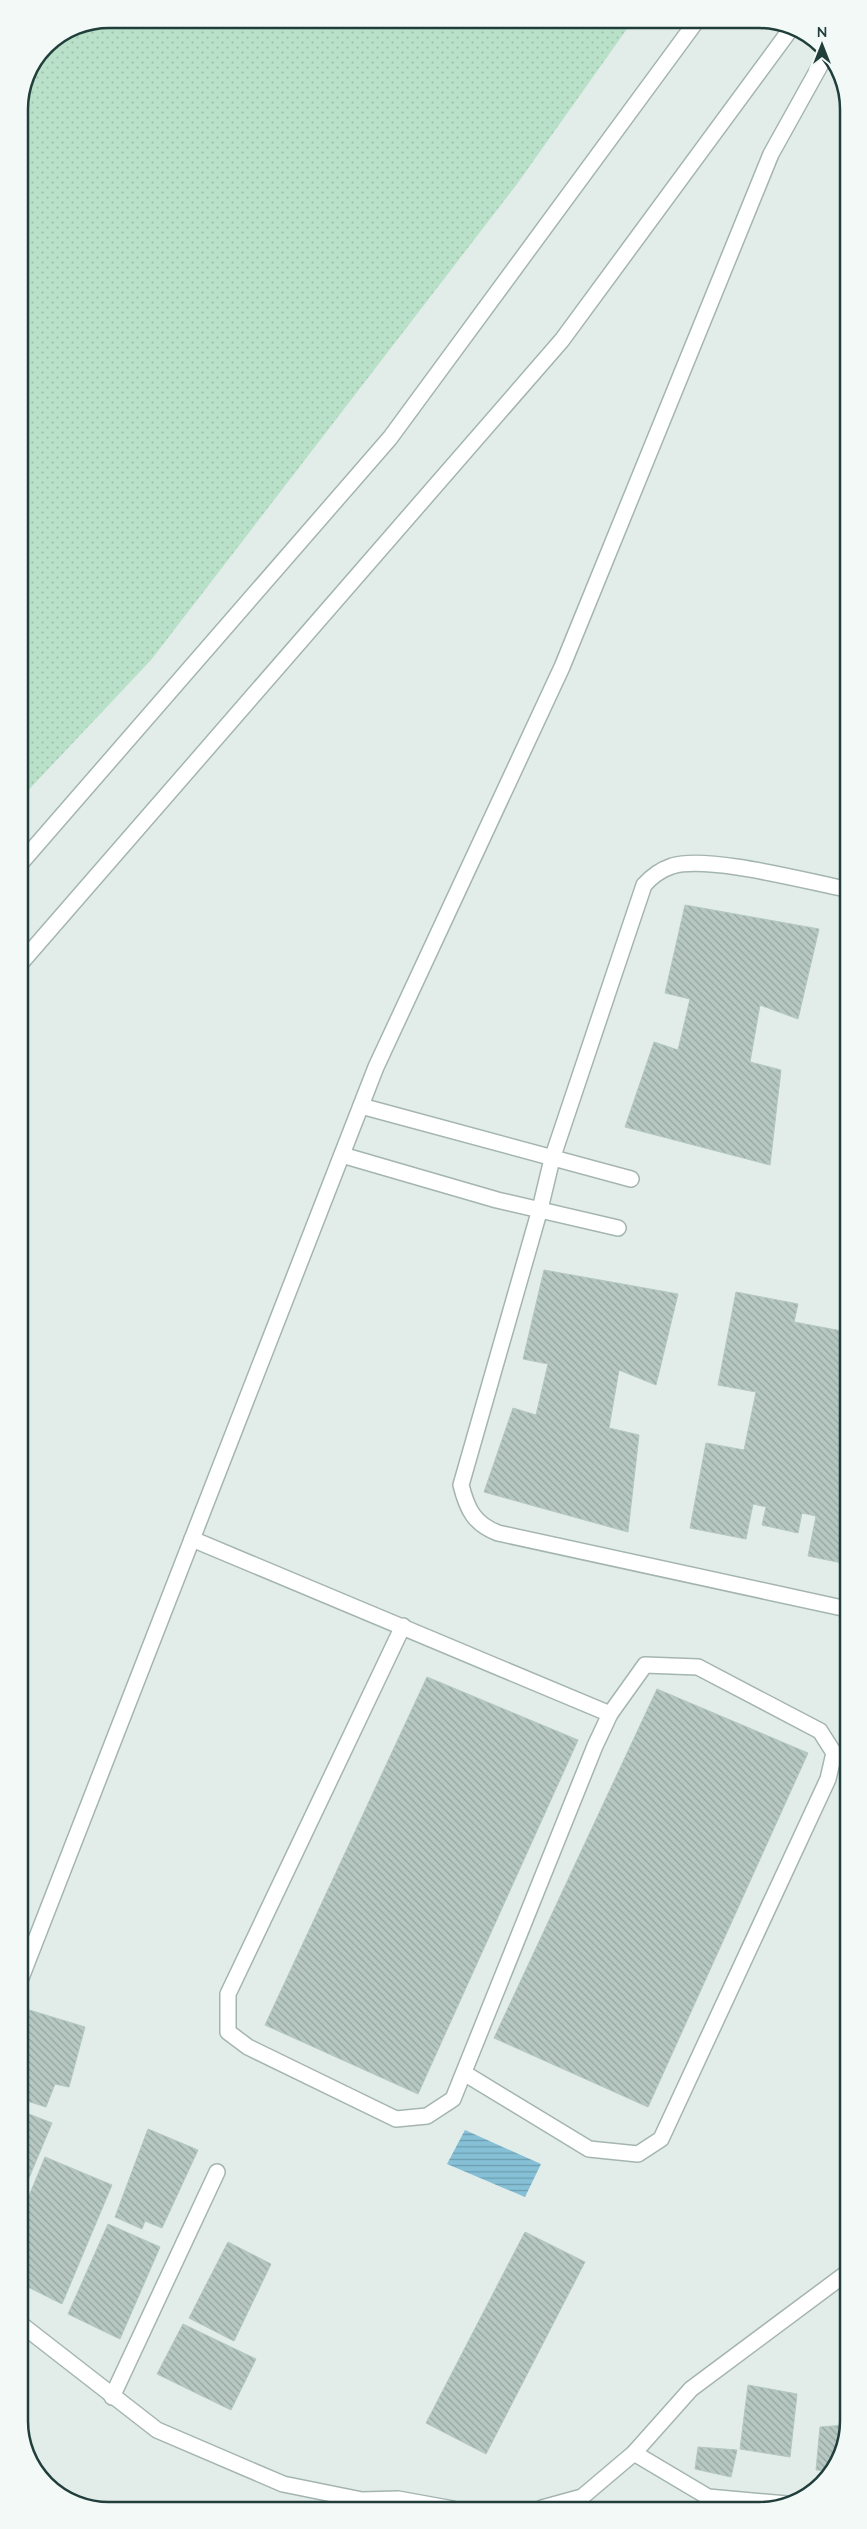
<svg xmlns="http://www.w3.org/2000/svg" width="867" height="2529" viewBox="0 0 867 2529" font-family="Mulish,sans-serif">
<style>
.grass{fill:url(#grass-dots)}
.water{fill:url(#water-rules)}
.building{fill:url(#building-back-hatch);stroke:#b4c7c1}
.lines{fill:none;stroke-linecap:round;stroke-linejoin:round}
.minor-casing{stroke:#a4b5b1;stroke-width:18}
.minor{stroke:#fff;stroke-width:15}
.rim{fill:none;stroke:#203f3b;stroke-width:2.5}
</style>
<defs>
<pattern id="grass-dots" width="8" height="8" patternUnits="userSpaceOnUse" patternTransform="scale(1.25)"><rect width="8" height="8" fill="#b9e0c8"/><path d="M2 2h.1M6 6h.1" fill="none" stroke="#9fc1ad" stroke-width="1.8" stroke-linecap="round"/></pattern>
<pattern id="water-rules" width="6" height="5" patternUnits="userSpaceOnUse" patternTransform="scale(1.25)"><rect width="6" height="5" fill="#86c0d6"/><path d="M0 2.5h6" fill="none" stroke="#6d9daf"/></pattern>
<pattern id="building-back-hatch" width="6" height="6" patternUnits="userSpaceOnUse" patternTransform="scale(1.25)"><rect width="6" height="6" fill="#b7c8c3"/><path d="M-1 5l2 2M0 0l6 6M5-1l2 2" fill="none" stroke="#94a4a0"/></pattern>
</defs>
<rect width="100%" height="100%" fill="#e2ede9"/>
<polygon class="grass" points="109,19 634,19 517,184 151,660 20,799 19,103 45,45 75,25"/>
<polygon class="water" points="465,2130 541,2164 525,2197 447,2164"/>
<g class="building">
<polygon points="685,905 819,929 798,1019 760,1005 750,1062 781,1070 770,1165 625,1127 654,1042 678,1050 690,999 665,993"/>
<polygon points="544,1270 678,1294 656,1385 619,1370 609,1428 639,1435 628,1532 484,1492 513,1408 536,1415 548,1364 523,1359"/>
<polygon points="736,1292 798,1304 794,1322 847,1332 847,1564 808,1556 816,1516 802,1513 798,1533 762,1525 766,1507 753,1504 746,1539 690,1528 706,1443 744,1450 756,1392 718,1385"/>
<polygon points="427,1677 578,1740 418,2094 265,2025"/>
<polygon points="657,1689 808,1753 648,2107 494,2038"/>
<polygon points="26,2009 85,2027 69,2087 55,2084 46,2107 21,2099 21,2023"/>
<polygon points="21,2111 52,2123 24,2190 22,2190"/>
<polygon points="148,2129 198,2150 162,2228 145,2221 142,2229 115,2217"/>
<polygon points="45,2157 112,2185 62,2304 22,2284 22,2213"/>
<polygon points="108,2224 160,2247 120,2339 68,2314"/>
<polygon points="525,2232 585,2262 486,2454 426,2423"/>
<polygon points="228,2242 271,2264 234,2341 189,2318"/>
<polygon points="183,2324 256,2359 231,2410 157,2374"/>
<polygon points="748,2385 797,2394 790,2457 740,2449"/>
<polygon points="847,2425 831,2471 816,2470 820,2427"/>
<polygon points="698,2447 737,2450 731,2477 695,2469"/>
</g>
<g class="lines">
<g class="minor-casing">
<g id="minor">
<polyline points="20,864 390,438 698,19"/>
<path d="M846,889C805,881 708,855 672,866C660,870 652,876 644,885L552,1159L540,1209L461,1485C467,1509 474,1524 498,1533L847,1609"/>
<polyline points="20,964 562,340 790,30"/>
<polyline points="361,1106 631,1179"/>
<polyline points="342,1155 497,1200 618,1228"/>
<polyline points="192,1539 610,1714 595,1746 453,2099 427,2116 396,2119 248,2047 228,2032 228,1994 403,1626"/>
<polyline points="21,1978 376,1067 562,667 771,154 826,55"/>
<polyline points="464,2073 589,2149 638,2154 661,2139 828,1779 834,1753 820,1731 698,1667 645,1665 610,1714"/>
<polyline points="22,2325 157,2430 283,2484 362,2500 398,2499 453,2509"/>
<polyline points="112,2397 217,2172"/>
<polyline points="634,2453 708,2497 787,2504"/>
<polyline points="542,2508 582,2497 634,2453 691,2389 848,2272"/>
</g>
</g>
<use href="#minor" class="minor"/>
</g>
<path d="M0 0H867V2529H0ZM109 28H759A81 81 0 0 1 840 109V2421A81 81 0 0 1 759 2502H109A81 81 0 0 1 28 2421V109A81 81 0 0 1 109 28Z" fill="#f3f9f7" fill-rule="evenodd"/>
<path class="rim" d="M109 28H759A81 81 0 0 1 840 109V2421A81 81 0 0 1 759 2502H109A81 81 0 0 1 28 2421V109A81 81 0 0 1 109 28Z"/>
<g transform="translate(822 45)" stroke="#f3f9f7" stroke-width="4" paint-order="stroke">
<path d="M0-4L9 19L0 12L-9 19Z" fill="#203f3b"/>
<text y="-8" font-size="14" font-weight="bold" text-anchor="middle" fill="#203f3b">N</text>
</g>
</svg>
